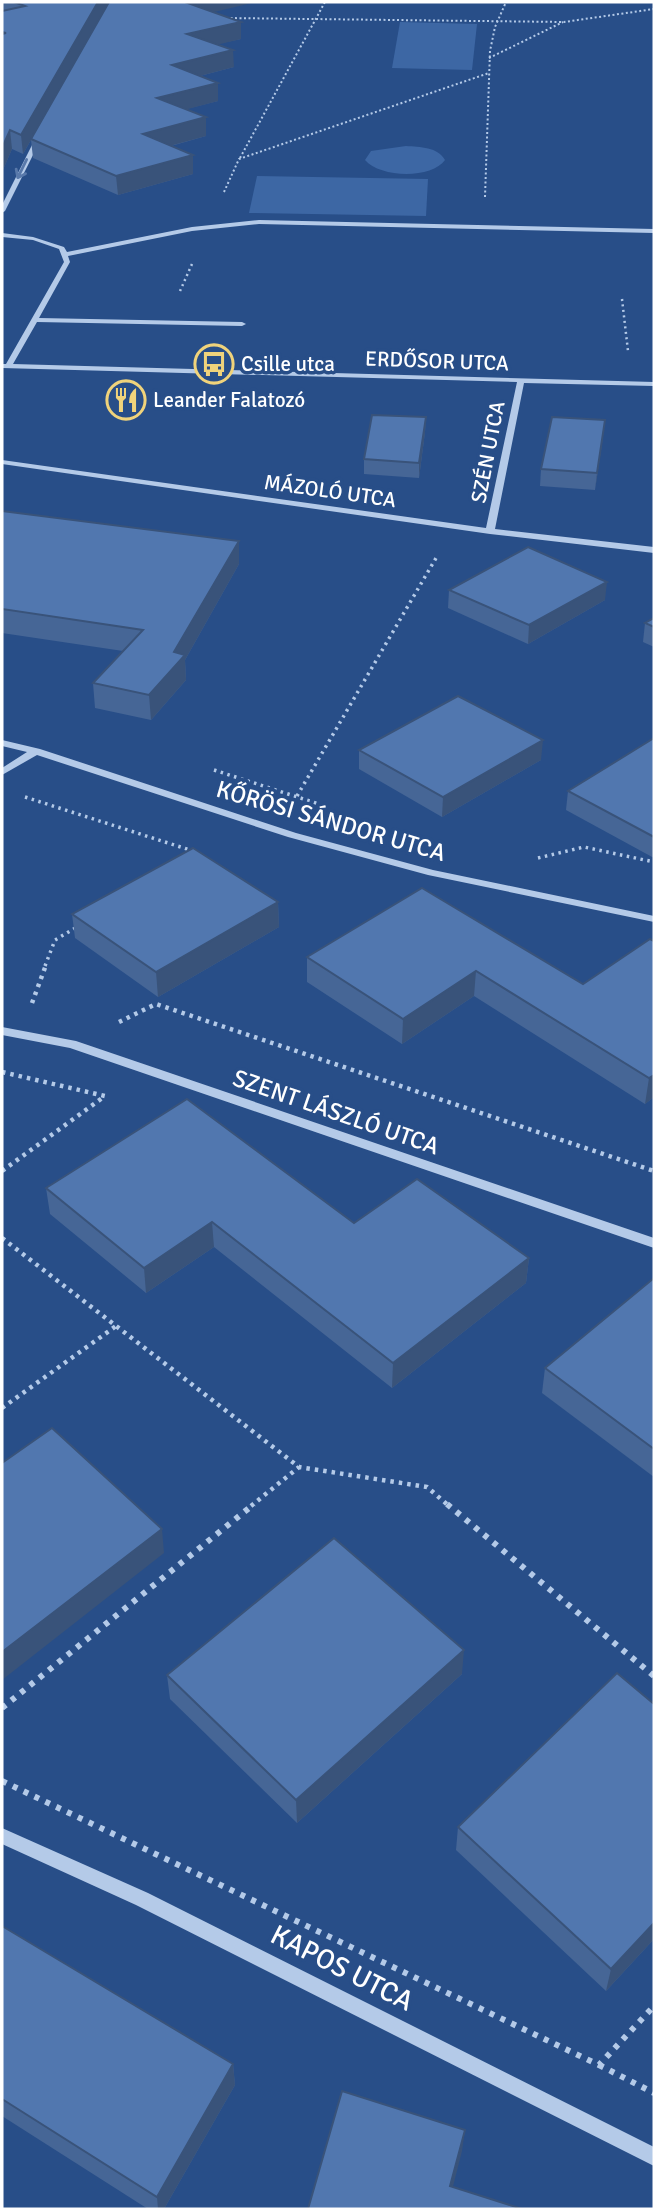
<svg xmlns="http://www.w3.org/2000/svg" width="656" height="2211" viewBox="0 0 656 2211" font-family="Signika,sans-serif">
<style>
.green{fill:#3d67a4}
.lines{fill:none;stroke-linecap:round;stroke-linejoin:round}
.path-far4{stroke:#b4cae8;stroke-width:2;stroke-dasharray:2 2.5;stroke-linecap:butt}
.path-far3{stroke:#b4cae8;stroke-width:2.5;stroke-dasharray:2 3.5;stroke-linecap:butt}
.path-far2{stroke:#b4cae8;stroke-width:3.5;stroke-dasharray:2.5 4.5;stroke-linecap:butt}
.path-far1{stroke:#b4cae8;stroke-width:4.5;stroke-dasharray:3.5 5;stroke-linecap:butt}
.path{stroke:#b4cae8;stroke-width:6;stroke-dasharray:5 7;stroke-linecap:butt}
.minor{fill:#b4cae8;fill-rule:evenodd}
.wall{fill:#466696}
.shaded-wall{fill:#39537a}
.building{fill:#5177af;stroke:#39537a;stroke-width:2}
.oneway{stroke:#5979aa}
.labels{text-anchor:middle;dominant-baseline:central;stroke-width:7;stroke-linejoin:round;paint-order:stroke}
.far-street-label{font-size:21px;fill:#fff;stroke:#284e88}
.far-poi-label{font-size:21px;fill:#fff;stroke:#284e88;text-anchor:start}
.street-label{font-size:24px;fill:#fff;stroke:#284e88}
.near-street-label{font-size:28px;fill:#fff;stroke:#284e88}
</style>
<rect width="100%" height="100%" fill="#284e88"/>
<g class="green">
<polygon points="400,22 477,24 472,70 392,68"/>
<path d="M406,146C420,147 438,147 445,160C432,179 380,178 365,160L371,151Z"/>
<polygon points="257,176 428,179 426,216 249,213"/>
</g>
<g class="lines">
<g class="path-far4">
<polyline points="226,18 564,22 654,9"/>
<polyline points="489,58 563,22"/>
<polyline points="240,158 325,2"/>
<polyline points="224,192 239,159 489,73"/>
<polyline points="485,197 490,51 495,27 506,2"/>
</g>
<g class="path-far3">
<polyline points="180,291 192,264"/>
<polyline points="622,299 628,351"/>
</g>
<g class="path-far2">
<polyline points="214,770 319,804"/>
<polyline points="297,796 436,558"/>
<polyline points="25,797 193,851"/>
<polyline points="538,858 584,847 654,862"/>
<polyline points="45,966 55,940 77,927"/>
</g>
<g class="path-far1">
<polyline points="32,1003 46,965"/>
<polyline points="119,1022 156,1004 654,1171"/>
<polyline points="2,1072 105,1096 2,1171"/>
<polyline points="2,1238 299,1467 427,1487 449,1506"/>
<polyline points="2,1408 116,1326"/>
<polyline points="251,1506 299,1467"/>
</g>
<g class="path">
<polyline points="447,1504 654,1676"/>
<polyline points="2,1708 254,1504"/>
<polyline points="2,1781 599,2065 654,2006"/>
<polyline points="599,2065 654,2093"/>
</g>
<g class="minor">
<polygon points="39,135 42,137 5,211 2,213 2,205 36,137"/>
<polygon points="259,220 654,229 654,233 259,224 192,231 68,256 70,262 39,318 242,322 246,324 242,326 37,322 13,364 654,382 654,386 524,383 495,529 654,547 654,553 490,534 2,464 2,460 486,528 517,382 2,368 2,364 6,364 64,262 59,249 33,240 2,237 2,233 33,237 64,247 67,252 192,227"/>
<polygon points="2,740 40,749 296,833 433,870 654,916 654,922 428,875 288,837 37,755 2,775 2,768 27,752 2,746"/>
<polygon points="2,1027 76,1041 654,1238 654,1248 70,1048 2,1035"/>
<polygon points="2,1828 148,1893 654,2147 654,2166 136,1905 2,1844"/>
</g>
</g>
<g class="wall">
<polygon points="2,2 109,2 213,12 241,22 241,39 217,44 234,67 200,76 218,83 218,101 186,109 206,136 171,146 193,155 193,174 118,195 33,158 31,140 23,154 12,149 2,172"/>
<polygon points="426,417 425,432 419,478 364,474 364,459"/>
<polygon points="603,437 595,490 540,486 541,469"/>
<polygon points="2,511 239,541 239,564 185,660 186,680 151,720 95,708 93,683 123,651 2,633"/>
<polygon points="449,590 605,600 528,644 448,608"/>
<polygon points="654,618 654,647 643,642 645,623"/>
<polygon points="654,738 654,858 566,810 568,791"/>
<polygon points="359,750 541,760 442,817 359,769"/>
<polygon points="422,888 583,984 650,939 654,1097 645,1104 474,996 402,1044 307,982 307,957"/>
<polygon points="278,902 279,927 158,997 75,938 72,914"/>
<polygon points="46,1188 529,1258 526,1283 392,1388 214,1247 146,1293 50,1214"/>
<polygon points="654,1278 654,1477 542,1393 545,1368"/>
<polygon points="462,1674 297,1823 170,1699 167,1675"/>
<polygon points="654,1704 654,1939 606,1991 456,1850 458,1827"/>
<polygon points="2,1926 233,2064 235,2085 164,2209 148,2209 2,2116"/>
</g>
<g class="shaded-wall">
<polygon points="98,2 109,2 23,154 21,135"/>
<polygon points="184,2 256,2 185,19"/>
<polygon points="241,22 241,39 188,52 187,34"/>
<polygon points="233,50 234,67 173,83 172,65"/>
<polygon points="218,83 218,101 158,117 157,98"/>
<polygon points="206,117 206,136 144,153 143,134"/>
<polygon points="10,130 12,149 2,172 2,148"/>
<polygon points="193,155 193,174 118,195 116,176"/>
<polygon points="426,417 425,432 419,478 419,463"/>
<polygon points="605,420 603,437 595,490 597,473"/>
<polygon points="239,541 239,564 185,660 186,680 151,720 149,695"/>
<polygon points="607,582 605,600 528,644 529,625"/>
<polygon points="543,740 541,760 442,817 443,797"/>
<polygon points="278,902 279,927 158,997 156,972"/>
<polygon points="476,971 474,996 402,1044 403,1019"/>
<polygon points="654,1075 654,1097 645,1104 649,1078"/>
<polygon points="212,1222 214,1247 146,1293 144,1268"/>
<polygon points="529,1258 526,1283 392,1388 393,1363"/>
<polygon points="162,1529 164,1553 2,1680 2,1652"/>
<polygon points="464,1650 462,1674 297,1823 296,1800"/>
<polygon points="654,1923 654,1939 606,1991 611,1969"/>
<polygon points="233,2064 235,2085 164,2209 158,2209 157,2197"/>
<polygon points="465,2130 462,2151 448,2206 450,2186"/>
</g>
<g class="building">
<polygon points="14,2 98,2 21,135 10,130 2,148 2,34 6,33 2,32 2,11 25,6"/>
<polygon points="109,2 185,2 241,22 187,34 233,50 172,65 218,83 157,98 206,117 143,134 193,155 116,176 31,139"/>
<polygon points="372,415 426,417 419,463 364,459"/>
<polygon points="552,417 605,420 597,473 541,469"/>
<polygon points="2,511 239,541 174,652 185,655 149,695 93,683 143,630 2,609"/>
<polygon points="528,547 607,582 529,625 449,590"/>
<polygon points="654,618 654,627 645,623"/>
<polygon points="458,696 543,740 443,797 359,750"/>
<polygon points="654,738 654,837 568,791"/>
<polygon points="193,848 278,902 156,972 72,914"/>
<polygon points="422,888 583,984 650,939 654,941 654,1075 649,1078 476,971 403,1019 307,957"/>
<polygon points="187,1099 354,1223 417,1179 529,1258 393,1363 212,1222 144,1268 46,1188"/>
<polygon points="654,1278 654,1449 545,1368"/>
<polygon points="52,1428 162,1529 2,1652 2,1463"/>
<polygon points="334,1538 464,1650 296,1800 167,1675"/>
<polygon points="617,1673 654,1704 654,1923 611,1969 458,1827"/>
<polygon points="2,1926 233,2064 157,2197 2,2099"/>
<polygon points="342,2091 465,2130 450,2186 522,2209 308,2209"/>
</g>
<defs><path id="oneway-shaft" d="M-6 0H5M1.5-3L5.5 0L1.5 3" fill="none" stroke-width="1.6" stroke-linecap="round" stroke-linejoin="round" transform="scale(1.75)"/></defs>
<use class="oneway" href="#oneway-shaft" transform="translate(22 169) rotate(116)"/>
<defs>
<g id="bus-ring" transform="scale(2.0125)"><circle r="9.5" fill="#284e88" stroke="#f0d37b" stroke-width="1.5"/><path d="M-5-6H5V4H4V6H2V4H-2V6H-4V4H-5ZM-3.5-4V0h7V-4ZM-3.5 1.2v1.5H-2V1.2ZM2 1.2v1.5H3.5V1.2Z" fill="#f0d37b"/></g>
<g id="restaurant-ring" transform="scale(2.0125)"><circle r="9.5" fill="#284e88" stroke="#f0d37b" stroke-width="1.5"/><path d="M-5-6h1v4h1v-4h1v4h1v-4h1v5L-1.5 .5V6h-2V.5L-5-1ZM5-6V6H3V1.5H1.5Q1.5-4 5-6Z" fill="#f0d37b"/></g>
</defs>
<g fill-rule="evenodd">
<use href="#bus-ring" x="214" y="364"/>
<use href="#restaurant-ring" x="126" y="400"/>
</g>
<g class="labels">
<g class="far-street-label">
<text transform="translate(437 361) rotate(2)">ERDŐSOR UTCA</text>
<text transform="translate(488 452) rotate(-79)">SZÉN UTCA</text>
<text transform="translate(330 491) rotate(8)">MÁZOLÓ UTCA</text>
</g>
<g class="far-poi-label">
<text x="241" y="364">Csille utca</text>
<text x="153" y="400">Leander Falatozó</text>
</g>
<g class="street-label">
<text transform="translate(331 821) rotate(16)">KŐRÖSI SÁNDOR UTCA</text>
<text transform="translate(336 1112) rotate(19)">SZENT LÁSZLÓ UTCA</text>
</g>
<g class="near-street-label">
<text transform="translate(342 1968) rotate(27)">KAPOS UTCA</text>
</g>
</g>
<rect width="656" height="2211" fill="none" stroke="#ffffff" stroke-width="7"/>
</svg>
